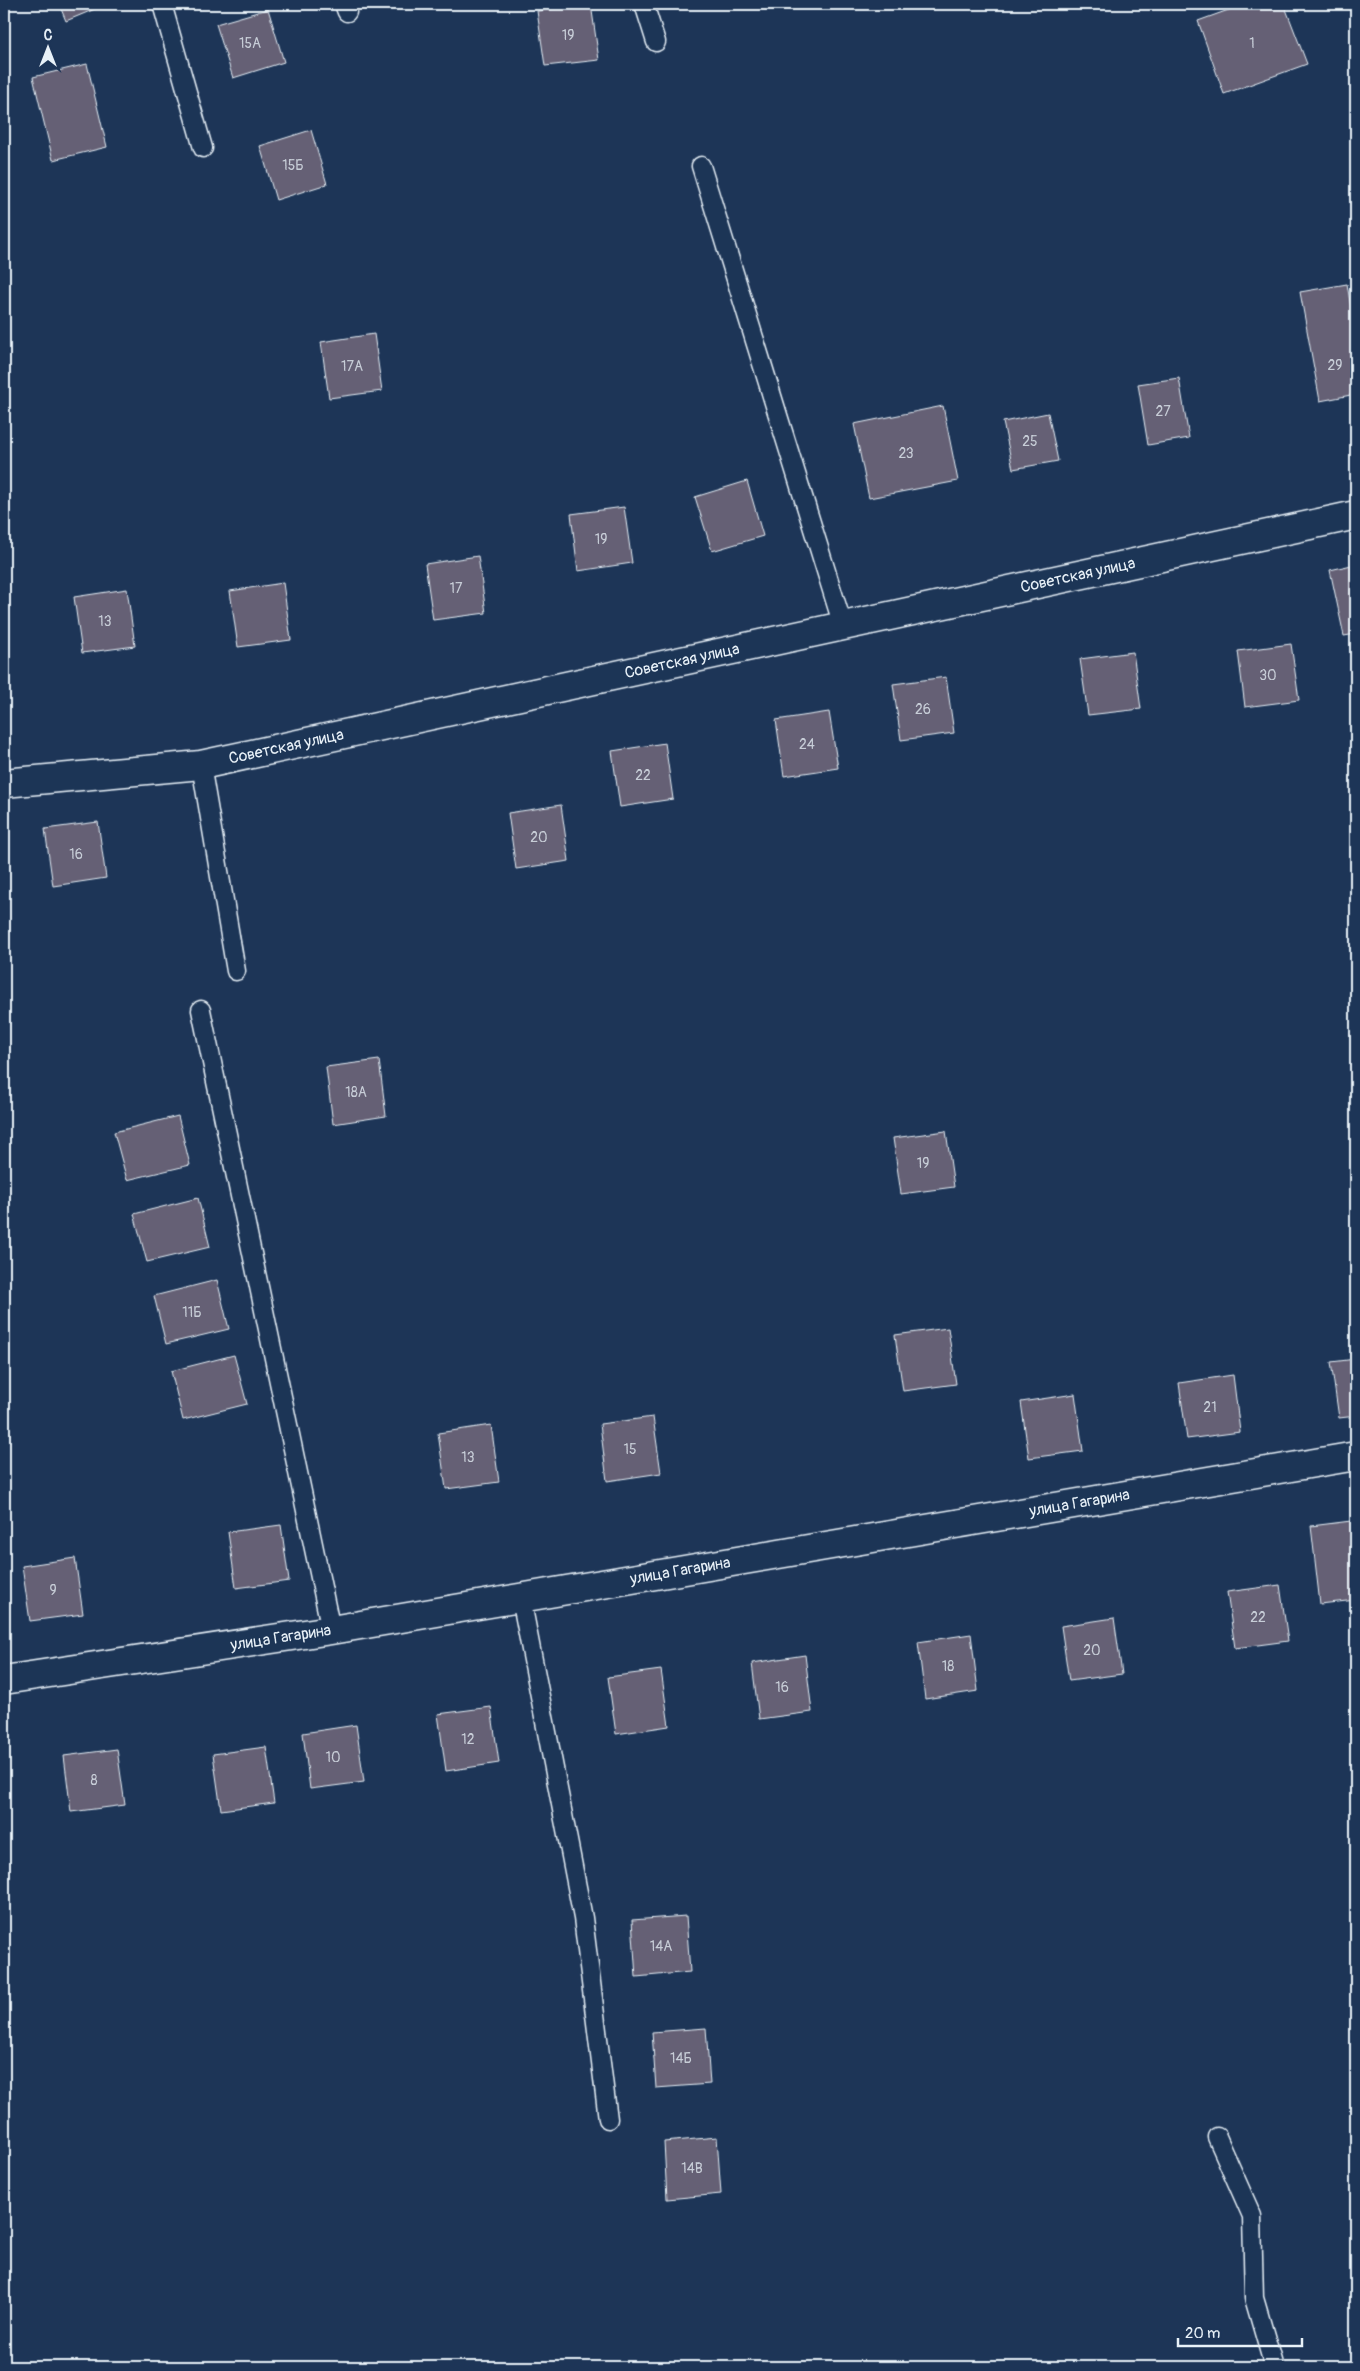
<svg xmlns="http://www.w3.org/2000/svg" width="1360" height="2371" viewBox="0 0 1360 2371" font-family="Pangolin,sans-serif">
<style>
.building{fill:#656074;stroke:#e8f1f8}
.lines{fill:none;stroke-linecap:round;stroke-linejoin:round}
.lane-casing{stroke:#e8f1f8;stroke-width:21}
.street-casing{stroke:#e8f1f8;stroke-width:31}
.lane{stroke:#1d3557;stroke-width:18}
.street{stroke:#1d3557;stroke-width:28}
.labels{text-anchor:middle;dominant-baseline:central;stroke-width:4.5;stroke-linejoin:round;paint-order:stroke}
.number-label{font-size:14px;fill:#c7cdd7}
.street-label{font-size:16px;fill:#e8f1f8;stroke:#1d3557}
</style>
<rect width="100%" height="100%" fill="#1d3557"/>
<filter id="ink" filterUnits="userSpaceOnUse"><feTurbulence type="fractalNoise" baseFrequency=".02" numOctaves="2"/><feDisplacementMap in="SourceGraphic" scale="10" xChannelSelector="R" yChannelSelector="G"/><feConvolveMatrix kernelMatrix="1 2 1 2 8 2 1 2 1" color-interpolation-filters="sRGB"/></filter>
<g filter="url(#ink)">
<g class="building">
<polygon points="59,4 107,4 66,21"/>
<polygon points="591,4 599,60 545,66 537,11"/>
<polygon points="1245,4 1284,4 1307,64 1224,94 1198,21"/>
<polygon points="268,9 284,62 233,78 216,24"/>
<polygon points="87,64 107,147 53,160 33,77"/>
<polygon points="311,130 327,184 276,200 260,146"/>
<polygon points="1347,284 1356,337 1356,394 1320,401 1300,292"/>
<polygon points="374,334 382,391 329,398 321,342"/>
<polygon points="1179,378 1189,438 1148,445 1138,384"/>
<polygon points="943,406 958,481 869,498 854,424"/>
<polygon points="1048,413 1058,461 1013,469 1003,422"/>
<polygon points="747,481 763,536 712,551 695,497"/>
<polygon points="624,507 632,563 578,571 571,514"/>
<polygon points="478,556 486,613 433,620 425,564"/>
<polygon points="1356,564 1356,634 1344,636 1330,570"/>
<polygon points="283,583 291,640 238,647 230,591"/>
<polygon points="127,589 135,646 82,653 74,597"/>
<polygon points="1291,644 1299,700 1245,707 1238,651"/>
<polygon points="1133,652 1141,709 1088,715 1080,659"/>
<polygon points="946,677 954,733 901,740 893,684"/>
<polygon points="829,712 838,768 784,776 776,720"/>
<polygon points="665,743 673,799 620,807 612,751"/>
<polygon points="561,805 569,861 516,869 508,813"/>
<polygon points="98,822 106,878 53,886 45,829"/>
<polygon points="379,1060 386,1116 333,1124 326,1067"/>
<polygon points="178,1116 190,1165 127,1180 114,1132"/>
<polygon points="946,1131 954,1187 901,1194 893,1138"/>
<polygon points="198,1198 210,1247 147,1262 134,1214"/>
<polygon points="217,1280 229,1329 166,1344 154,1296"/>
<polygon points="948,1328 956,1384 903,1391 895,1335"/>
<polygon points="234,1355 247,1404 183,1420 171,1371"/>
<polygon points="1356,1359 1356,1416 1339,1418 1331,1362"/>
<polygon points="1233,1375 1240,1432 1187,1439 1179,1383"/>
<polygon points="1075,1394 1083,1451 1029,1458 1021,1402"/>
<polygon points="653,1417 661,1473 607,1481 600,1424"/>
<polygon points="491,1425 499,1482 446,1489 438,1433"/>
<polygon points="1351,1521 1356,1565 1356,1600 1320,1604 1311,1526"/>
<polygon points="281,1525 289,1581 236,1588 228,1532"/>
<polygon points="75,1558 83,1614 30,1621 22,1566"/>
<polygon points="1280,1585 1288,1641 1235,1648 1227,1592"/>
<polygon points="1114,1618 1122,1674 1069,1681 1061,1626"/>
<polygon points="971,1634 978,1691 925,1699 918,1642"/>
<polygon points="805,1655 812,1712 759,1719 752,1663"/>
<polygon points="661,1670 669,1726 616,1734 608,1677"/>
<polygon points="491,1707 499,1763 446,1771 438,1714"/>
<polygon points="356,1725 364,1782 310,1789 303,1733"/>
<polygon points="266,1747 274,1803 221,1810 213,1754"/>
<polygon points="117,1749 125,1805 71,1812 64,1756"/>
<polygon points="686,1916 690,1972 636,1977 632,1920"/>
<polygon points="706,2028 710,2084 656,2088 652,2032"/>
<polygon points="717,2137 721,2194 667,2199 664,2142"/>
</g>
<g class="lines">
<g class="lane-casing">
<g id="lane">
<polyline points="162,4 203,148"/>
<polyline points="344,4 347,12"/>
<polyline points="644,4 656,42"/>
<polyline points="701,166 843,626"/>
<polyline points="201,765 236,971"/>
<polyline points="201,1010 331,1630"/>
<polyline points="521,1598 583,1918 608,2119"/>
<polyline points="1217,2137 1252,2216 1254,2298 1274,2367"/>
</g>
</g>
<g class="street-casing">
<g id="street">
<path id="s1" d="M4,783L201,765L1356,515"/>
<path id="s2" d="M4,1680L331,1630L1356,1456"/>
</g>
</g>
<use href="#lane" class="lane"/>
<use href="#street" class="street"/>
</g>
</g>
<g class="labels">
<g class="number-label">
<text x="568" y="35">19</text>
<text x="250" y="43">15А</text>
<text x="1252" y="43">1</text>
<text x="293" y="165">15Б</text>
<text x="1335" y="365">29</text>
<text x="352" y="366">17А</text>
<text x="1163" y="411">27</text>
<text x="1030" y="441">25</text>
<text x="906" y="453">23</text>
<text x="601" y="539">19</text>
<text x="456" y="588">17</text>
<text x="105" y="621">13</text>
<text x="1268" y="675">30</text>
<text x="923" y="709">26</text>
<text x="807" y="744">24</text>
<text x="643" y="775">22</text>
<text x="539" y="837">20</text>
<text x="76" y="854">16</text>
<text x="356" y="1092">18А</text>
<text x="923" y="1163">19</text>
<text x="192" y="1312">11Б</text>
<text x="1210" y="1407">21</text>
<text x="630" y="1449">15</text>
<text x="468" y="1457">13</text>
<text x="53" y="1590">9</text>
<text x="1258" y="1617">22</text>
<text x="1092" y="1650">20</text>
<text x="948" y="1666">18</text>
<text x="782" y="1687">16</text>
<text x="468" y="1739">12</text>
<text x="333" y="1757">10</text>
<text x="94" y="1780">8</text>
<text x="661" y="1946">14А</text>
<text x="681" y="2058">14Б</text>
<text x="692" y="2168">14В</text>
</g>
<g class="street-label">
<text stroke="none"><textPath href="#s1" startOffset="1095">Советская улица</textPath></text>
<text stroke="none"><textPath href="#s1" startOffset="690">Советская улица</textPath></text>
<text stroke="none"><textPath href="#s1" startOffset="285">Советская улица</textPath></text>
<text stroke="none"><textPath href="#s2" startOffset="1090">улица Гагарина</textPath></text>
<text stroke="none"><textPath href="#s2" startOffset="685">улица Гагарина</textPath></text>
<text stroke="none"><textPath href="#s2" startOffset="280">улица Гагарина</textPath></text>
</g>
</g>
<rect width="1360" height="2371" fill="none" stroke="#1d3557" stroke-width="20"/>
<rect x="10" y="10" width="1340" height="2351" fill="none" stroke="#e8f1f8" stroke-width="2" filter="url(#ink)"/>
<g transform="translate(48 48)" stroke="#1d3557" stroke-width="4" paint-order="stroke">
<path d="M0-4L9 19L0 12L-9 19Z" fill="#e8f1f8"/>
<text y="-8" font-size="14" font-weight="bold" text-anchor="middle" fill="#e8f1f8">С</text>
</g>
<path d="M1178 2338v8h124v-8" fill="none" stroke="#e8f1f8" stroke-width="2.5"/>
<text x="1185" y="2338" font-size="15" fill="#e8f1f8" stroke="#1d3557" stroke-width="4" paint-order="stroke">20 m</text>
</svg>
